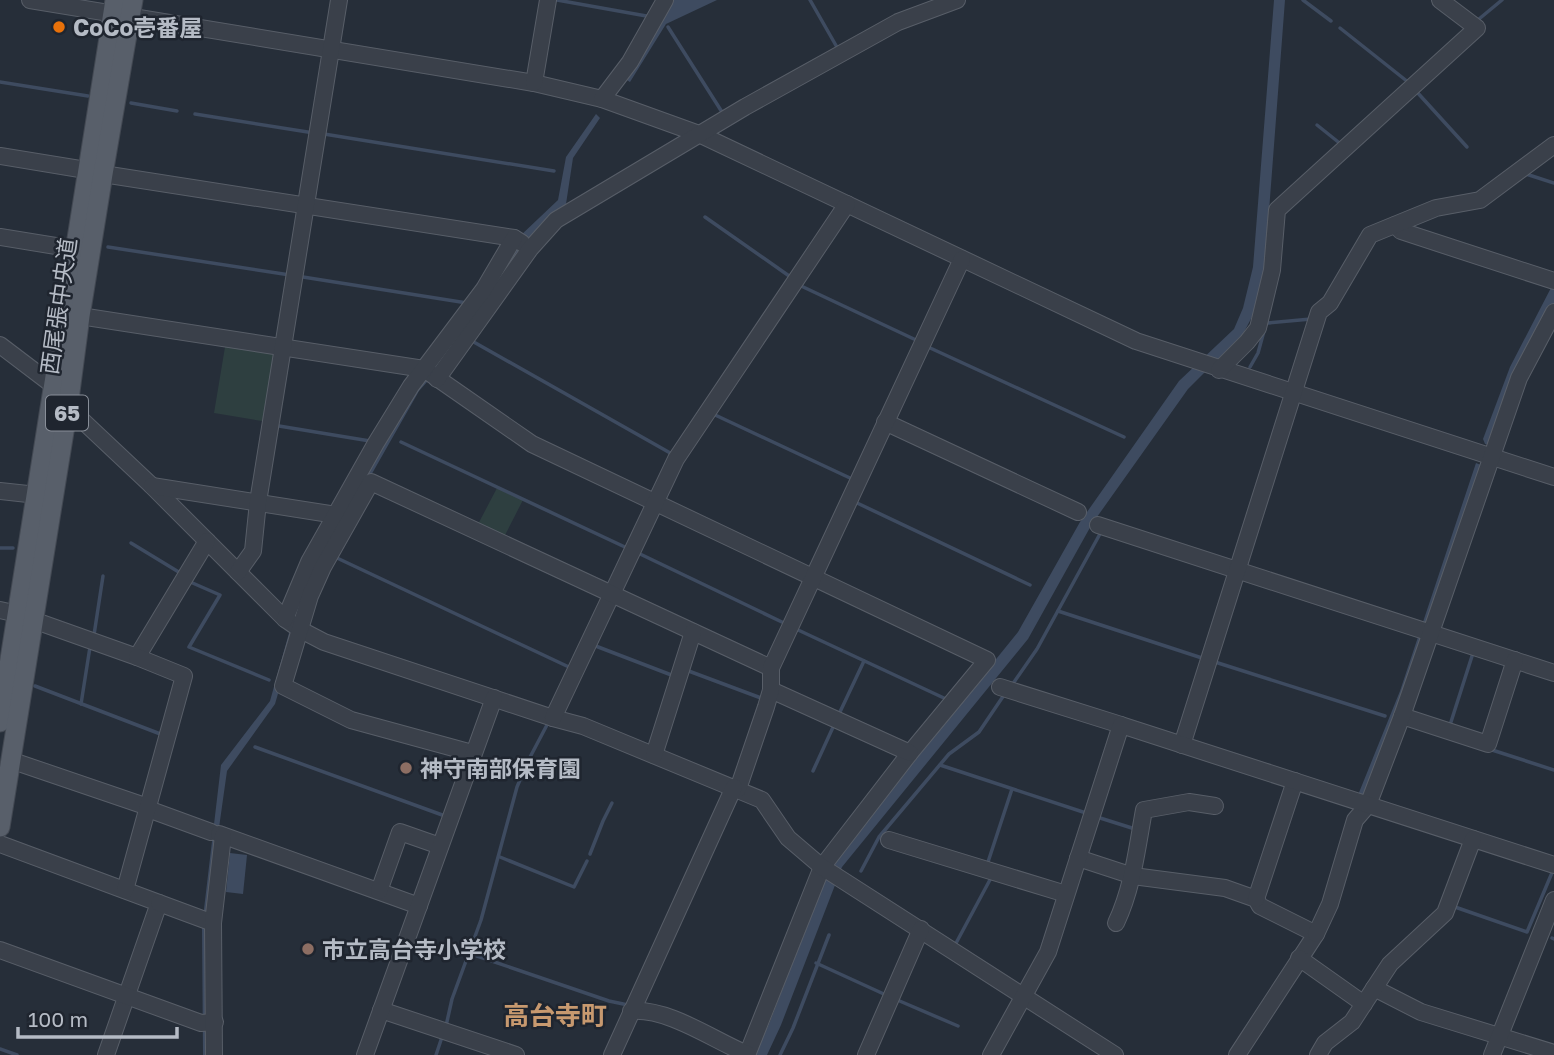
<svg xmlns="http://www.w3.org/2000/svg" width="1554" height="1055" viewBox="0 0 1554 1055" font-family="'Golos Text','Noto Sans JP',sans-serif">
<style>
.green{fill:#2e3f40}
.water{fill:#3e4b60}
.lines{fill:none;stroke-linecap:round;stroke-linejoin:round}
.stream{stroke:#3e4b60;stroke-width:3.5}
.minor-casing{stroke:#585e68;stroke-width:18}
.major-casing{stroke:#434953;stroke-width:21}
.minor{stroke:#3a404a;stroke-width:16}
.major{stroke:#585f6a;stroke-width:19}
.food-dot{fill:#e8710a;stroke:#1f252f;stroke-width:2.5}
.education-dot{fill:#8d6e63;stroke:#1f252f;stroke-width:2.5}
.labels{text-anchor:middle;dominant-baseline:central;stroke-width:5;stroke-linejoin:round;paint-order:stroke}
.shield{fill:#1f252f;stroke:#888e98;stroke-width:2}
.shield-label{font-size:21px;font-weight:bold;fill:#b5bbc5}
.poi-label{font-size:23px;font-weight:bold;fill:#b5bbc5;stroke:#1f252f;text-anchor:start}
.street-label{font-size:23px;fill:#b5bbc5;stroke:#1f252f}
.quarter-label{font-size:26px;font-weight:bold;fill:#c7996f;stroke:#1f252f}
</style>
<rect width="100%" height="100%" fill="#262e39"/>
<g class="green">
<polygon points="226,341 278,354 268,422 214,413"/>
<polygon points="497,488 523,500 502,541 476,528"/>
</g>
<g class="water">
<polygon points="673,0 717,0 666,24 630,82 625,79"/>
<polygon points="1274,0 1285,0 1265,264 1254,313 1243,334 1188,389 1092,524 1028,639 842,867 781,1025 767,1055 754,1055 769,1024 831,863 1018,632 1080,522 1179,381 1234,329 1243,308 1253,267"/>
<polygon points="596,114 600,118 573,158 566,204 527,241 435,373 419,391 320,565 300,618 293,615 299,596 414,387 519,237 558,200 566,157"/>
<polygon points="1554,282 1554,304 1516,376 1490,445 1485,444 1483,439 1510,367"/>
<polygon points="1476,463 1481,465 1367,796 1358,795 1400,691"/>
<polygon points="289,633 295,635 275,704 227,771 217,842 209,1055 203,1055 202,926 221,765 270,701"/>
<polygon points="230,853 247,855 243,894 226,892"/>
</g>
<g class="lines">
<g class="stream">
<polyline points="557,0 652,17"/>
<polyline points="810,0 838,49"/>
<polyline points="1303,0 1331,21"/>
<polyline points="1479,19 1502,0"/>
<polyline points="668,27 722,112"/>
<polyline points="1340,28 1408,82"/>
<polyline points="0,82 88,96"/>
<polyline points="1416,91 1467,147"/>
<polyline points="131,103 177,111"/>
<polyline points="195,114 314,133"/>
<polyline points="1317,125 1342,145 1343,143"/>
<polyline points="324,134 554,171"/>
<polyline points="1526,174 1554,183"/>
<polyline points="705,217 792,278"/>
<polyline points="108,247 290,275"/>
<polyline points="303,277 467,303"/>
<polyline points="799,285 916,340"/>
<polyline points="1268,323 1311,319"/>
<polyline points="472,341 672,454"/>
<polyline points="928,347 1124,437"/>
<polyline points="1250,367 1258,353 1267,320"/>
<polyline points="713,414 850,478"/>
<polyline points="279,426 370,441"/>
<polyline points="401,442 627,548"/>
<polyline points="855,502 1030,585"/>
<polyline points="131,543 182,574"/>
<polyline points="0,548 13,548"/>
<polyline points="638,553 784,623"/>
<polyline points="337,558 571,668"/>
<polyline points="188,581 220,595 189,647 269,680"/>
<polyline points="1058,611 1202,658"/>
<polyline points="796,629 946,699"/>
<polyline points="94,635 103,576"/>
<polyline points="593,645 674,676"/>
<polyline points="1215,662 1385,716"/>
<polyline points="686,670 761,698"/>
<polyline points="1012,685 1037,649 1101,532"/>
<polyline points="35,686 163,735"/>
<polyline points="81,704 90,647"/>
<polyline points="839,714 864,661"/>
<polyline points="1450,725 1473,653"/>
<polyline points="255,747 445,816"/>
<polyline points="1489,749 1554,770"/>
<polyline points="940,765 1086,813"/>
<polyline points="813,771 834,725"/>
<polyline points="1097,817 1135,829"/>
<polyline points="590,854 603,821 612,803"/>
<polyline points="500,857 574,887 587,861"/>
<polyline points="987,865 1012,789"/>
<polyline points="861,871 879,837 949,754 979,732 1004,695"/>
<polyline points="1455,907 1527,932 1554,868"/>
<polyline points="1552,938 1554,939"/>
<polyline points="955,945 992,876"/>
<polyline points="467,956 474,955 609,1001 628,1005"/>
<polyline points="816,963 886,995"/>
<polyline points="895,999 958,1026"/>
<polyline points="446,1026 452,999 481,920 517,787 528,761 548,723"/>
<polyline points="0,1049 17,1055"/>
<polyline points="436,1055 442,1037"/>
<polyline points="780,1055 793,1028 829,935"/>
</g>
<g class="minor-casing">
<g id="minor">
<polyline points="30,0 534,83 602,99 699,134 1136,341 1554,477"/>
<polyline points="534,83 548,0"/>
<polyline points="602,99 630,62 665,0"/>
<polyline points="0,156 86,170"/>
<polyline points="103,174 514,238 522,243"/>
<polyline points="1395,225 1401,231 1554,281"/>
<polyline points="0,237 74,249"/>
<polyline points="80,316 424,369 532,444 987,660 910,753 822,867 747,1055"/>
<polyline points="0,345 54,386 68,407 152,486 285,619 301,630 324,642 553,718 583,726 762,800 788,838 822,867 1115,1055"/>
<polyline points="1219,370 1247,342 1258,328 1272,270 1277,210 1477,28 1440,0"/>
<polyline points="437,379 530,249 556,220 745,107 898,22 957,0"/>
<polyline points="885,422 1078,512"/>
<polyline points="152,486 336,515"/>
<polyline points="0,491 37,495"/>
<polyline points="1098,525 1554,673"/>
<polyline points="238,572 253,551 258,502 339,0"/>
<polyline points="0,610 18,614"/>
<polyline points="285,619 309,562 376,443 411,386 484,289 514,238"/>
<polyline points="33,620 137,657 207,541"/>
<polyline points="1000,687 1121,725"/>
<polyline points="771,690 910,753"/>
<polyline points="1402,716 1488,744 1515,660"/>
<polyline points="553,718 676,459 847,204"/>
<polyline points="1182,745 1319,312 1330,303 1370,235 1436,208 1480,200 1554,145"/>
<polyline points="472,753 351,720 283,686 310,596 323,567 371,482 771,668"/>
<polyline points="654,755 693,632"/>
<polyline points="10,760 148,807"/>
<polyline points="738,789 766,707 771,690 771,668 962,259"/>
<polyline points="148,809 211,832"/>
<polyline points="219,834 419,906"/>
<polyline points="889,840 1066,894"/>
<polyline points="0,844 159,903 106,1055"/>
<polyline points="1078,858 1133,876 1225,888 1256,899 1260,906 1316,934 1237,1055"/>
<polyline points="125,890 184,676 137,657"/>
<polyline points="379,891 400,832 440,846"/>
<polyline points="1256,899 1295,781"/>
<polyline points="159,903 213,923"/>
<path d="M1116,923C1133,887 1137,848 1144,810L1189,802L1215,806"/>
<polyline points="1316,934 1330,904 1355,820 1368,805 1402,716 1519,378 1554,312"/>
<polyline points="0,950 201,1023 215,1022"/>
<polyline points="1299,958 1364,1004"/>
<polyline points="1374,988 1421,1012 1554,1053"/>
<polyline points="381,1010 516,1055"/>
<path d="M631,1011C669,1008 713,1040 747,1054"/>
<polyline points="214,1055 213,923 223,836"/>
<polyline points="365,1055 494,698"/>
<polyline points="612,1055 734,787"/>
<polyline points="866,1055 921,929"/>
<polyline points="991,1055 1048,952 1121,725 1554,865"/>
<polyline points="1318,1055 1325,1043 1352,1022 1390,964 1445,913 1473,839"/>
<polyline points="1492,1055 1554,900"/>
</g>
</g>
<g class="major-casing">
<g id="major">
<path d="M0,722C39,481 75,240 115,0"/>
<polyline points="0,827 68,407 80,316 103,174 133,0"/>
</g>
</g>
<use href="#minor" class="minor"/>
<use href="#major" class="major"/>
</g>
<circle class="food-dot" cx="59" cy="27" r="7"/>
<g class="education-dot">
<circle cx="406" cy="768" r="7"/>
<circle cx="308" cy="949" r="7"/>
</g>
<g class="labels">
<rect class="shield" x="46" y="395.5" width="42" height="35" rx="5"/>
<g class="shield-label">
<text x="67" y="413">65</text>
</g>
<g class="poi-label">
<text x="73" y="27">CoCo壱番屋</text>
<text x="420" y="768">神守南部保育園</text>
<text x="322" y="949">市立高台寺小学校</text>
</g>
<g class="street-label">
<text transform="translate(58 306) rotate(-82)">西尾張中央道</text>
</g>
<g class="quarter-label">
<text x="555" y="1015">高台寺町</text>
</g>
</g>
<path d="M18 1027v10h159v-10" fill="none" stroke="#b5bbc5" stroke-width="3.5"/>
<text x="28" y="1027" font-size="21" fill="#b5bbc5" stroke="#1f252f" stroke-width="5" paint-order="stroke">100 m</text>
</svg>
